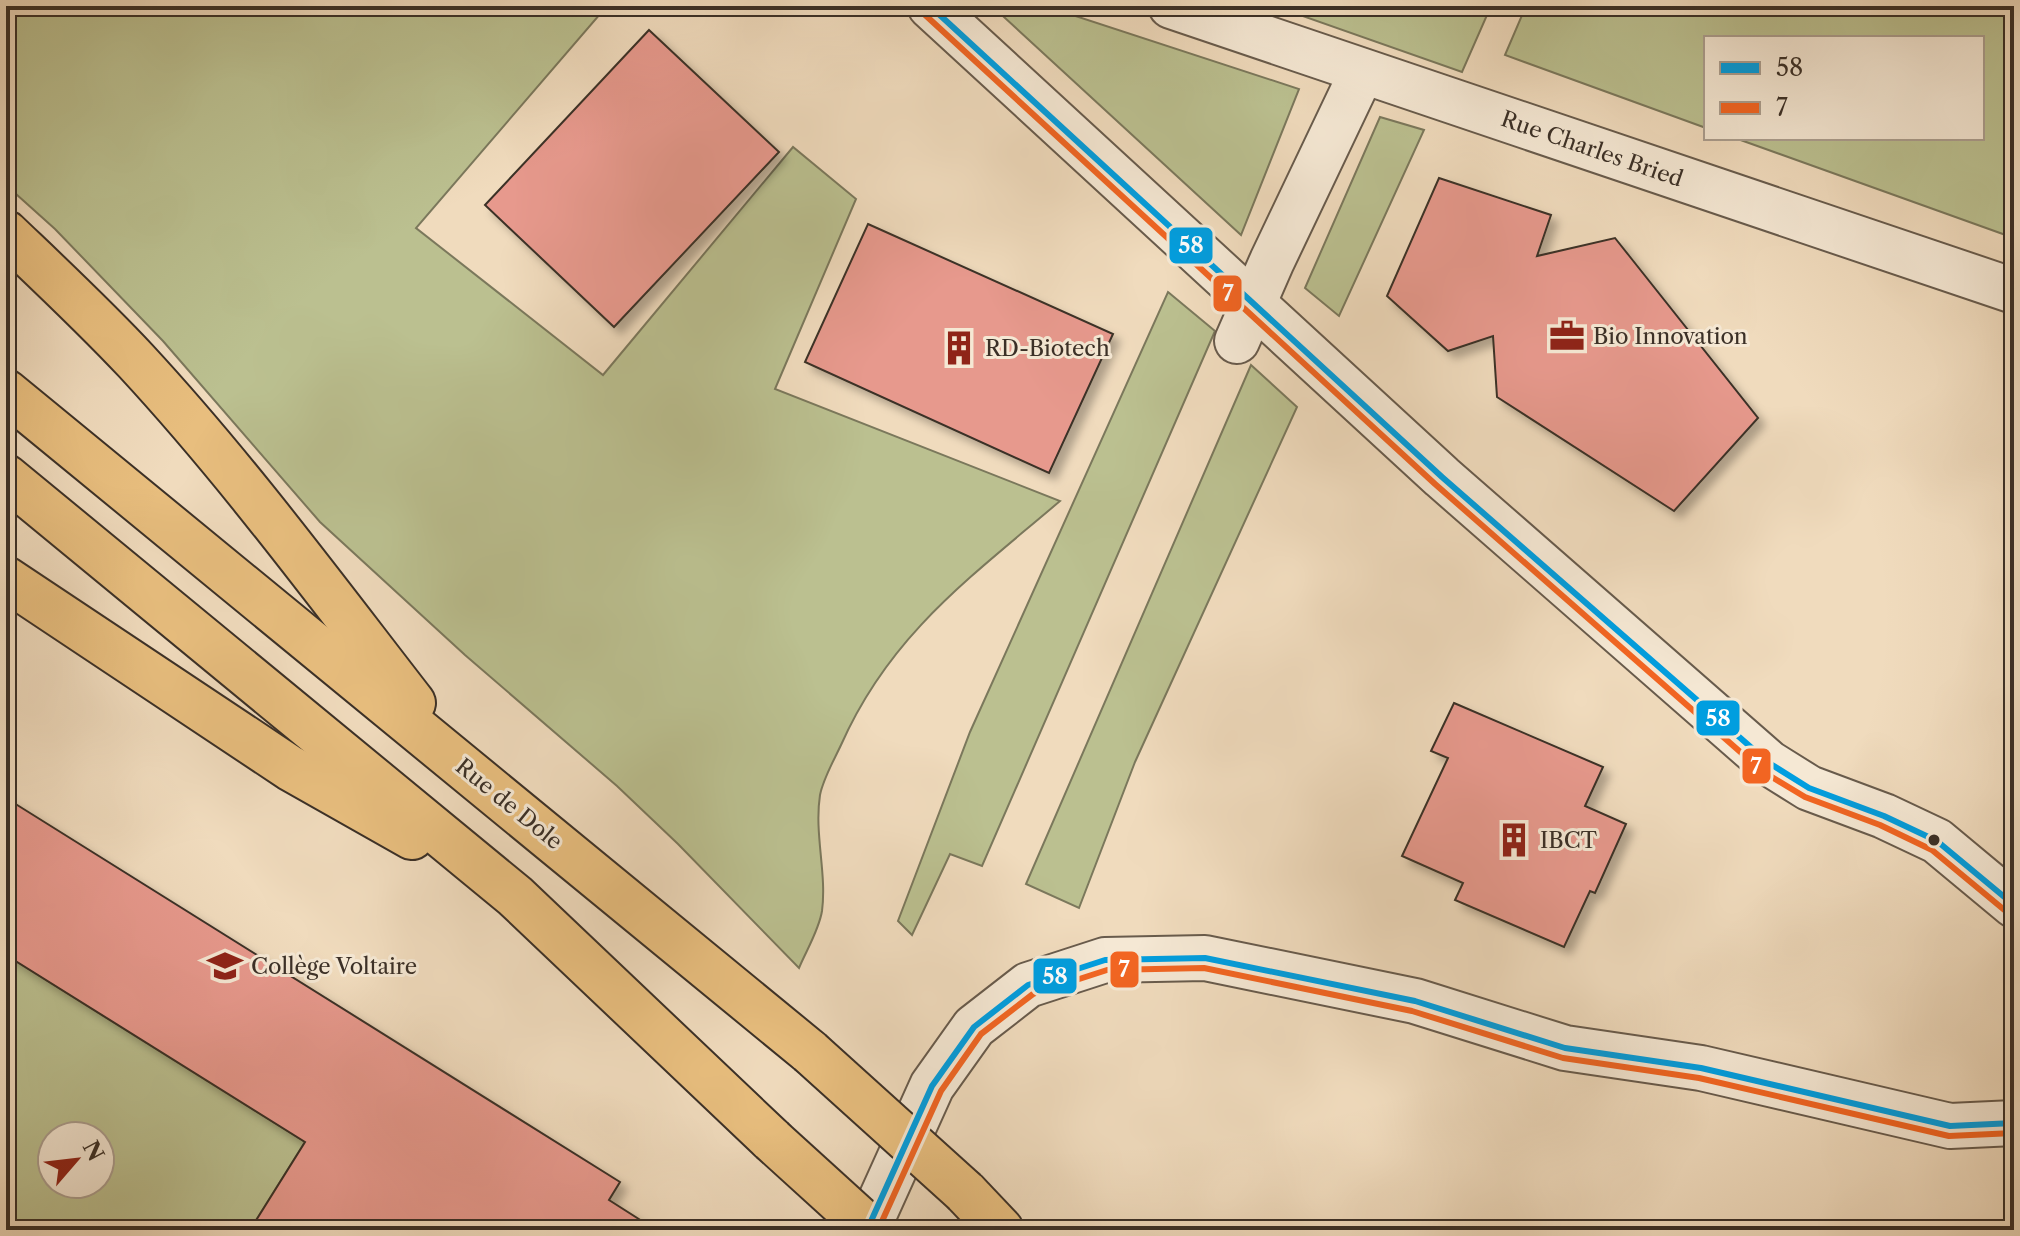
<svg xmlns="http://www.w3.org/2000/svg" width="2020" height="1236" viewBox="0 0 2020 1236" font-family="'Libre Caslon Text',serif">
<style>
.green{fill:#bbc090;stroke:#7b785c;stroke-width:2;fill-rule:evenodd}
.building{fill:#e7998d;stroke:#3b3027;stroke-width:2;filter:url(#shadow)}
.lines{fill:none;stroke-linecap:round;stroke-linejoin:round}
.minor-casing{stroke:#685b4c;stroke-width:48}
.major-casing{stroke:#3b3027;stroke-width:48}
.minor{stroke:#f5e8d4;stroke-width:44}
.major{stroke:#e8be7e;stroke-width:44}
.major-bridge-casing{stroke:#3b3027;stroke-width:48;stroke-linecap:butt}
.major-bridge{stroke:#e8be7e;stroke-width:44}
.bus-1-casing{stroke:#f5e8d4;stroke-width:12}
.bus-2-casing{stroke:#f5e8d4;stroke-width:12}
.bus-1{stroke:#009ee0;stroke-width:6}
.bus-2{stroke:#f26522;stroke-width:6}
.bus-dot{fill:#3b3027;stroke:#f5e8d4;stroke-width:3}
.labels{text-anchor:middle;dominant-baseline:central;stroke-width:6;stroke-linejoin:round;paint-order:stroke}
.street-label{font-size:22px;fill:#3b3027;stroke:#f5e8d4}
.poi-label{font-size:22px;fill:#3b3027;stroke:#f5e8d4;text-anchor:start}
.line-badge{stroke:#f5e8d4;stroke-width:3}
.badge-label{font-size:22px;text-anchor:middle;font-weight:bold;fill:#fff}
</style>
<defs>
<filter id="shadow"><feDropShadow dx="7" dy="7" stdDeviation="4" flood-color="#0004"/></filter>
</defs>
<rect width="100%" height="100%" fill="#f0dbbd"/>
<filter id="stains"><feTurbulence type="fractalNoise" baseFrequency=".0025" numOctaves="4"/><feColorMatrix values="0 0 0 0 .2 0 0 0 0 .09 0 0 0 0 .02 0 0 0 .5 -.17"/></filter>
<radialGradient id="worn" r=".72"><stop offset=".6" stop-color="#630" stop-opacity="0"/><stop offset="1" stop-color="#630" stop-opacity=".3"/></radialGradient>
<g class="green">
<path d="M22,6H607L416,228L603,375L793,147L856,199L775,389L1060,501C971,577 890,634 841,745C834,760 823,779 820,795C814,834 827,873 822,911C819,930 806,951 799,968L678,844L617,786L465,655L320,522L163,341L55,229L6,185V26Z"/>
<polygon points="992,6 1045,6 1299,89 1241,235"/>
<polygon points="1297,6 1491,6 1462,72 1294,13"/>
<polygon points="1526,6 2014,6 2014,238 1735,138 1982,138 1982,38 1706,38 1706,128 1505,55"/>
<polygon points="1380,117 1424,130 1339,316 1305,288"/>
<polygon points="1168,292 1215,331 982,866 950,854 912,935 898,921 970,732"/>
<polygon points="1251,365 1297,407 1135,762 1079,908 1026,884"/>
<path d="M6,955L305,1142L250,1230H6ZM52,1136H100V1184H52Z"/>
</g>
<g class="building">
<polygon points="649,30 779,152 614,327 485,205"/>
<polygon points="1439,178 1551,215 1537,256 1615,238 1758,418 1674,511 1497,397 1493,336 1448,351 1387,296"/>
<polygon points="868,224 1113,334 1049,473 805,362"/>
<polygon points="1454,703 1603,767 1585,806 1626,824 1595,893 1590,891 1564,947 1455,900 1463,883 1402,856 1448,758 1431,751"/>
<polygon points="6,798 620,1182 609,1200 656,1230 250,1230 305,1142 6,955"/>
</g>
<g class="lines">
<g class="minor-casing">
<g id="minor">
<polyline points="930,6 1442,477 1769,763 1809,788 1884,816 1937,841 2014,905"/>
<polyline points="1171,6 2014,291"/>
<polyline points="1237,341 1272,261 1362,72"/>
<polyline points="867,1230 932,1086 974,1027 1028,985 1105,960 1205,958 1415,1001 1565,1048 1701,1068 1950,1126 2014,1123"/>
</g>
</g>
<g class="major-casing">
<g id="major">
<path d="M6,233C50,275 95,317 136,361C236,469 323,587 413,703"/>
<polyline points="6,392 810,1052"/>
<polyline points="6,477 515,896 772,1140"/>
<polyline points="6,579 290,768 412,837"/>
<polyline points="965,1192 1001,1230"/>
</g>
</g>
<use href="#minor" class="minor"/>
<use href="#major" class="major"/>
<g class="major-bridge-casing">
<g id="major-bridge">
<polyline points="810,1052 965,1192"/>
<polyline points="772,1140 871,1230"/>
</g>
</g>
<use href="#major-bridge" class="major-bridge"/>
<g class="bus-1-casing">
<g id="bus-1">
<polyline points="930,6 1442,477 1769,763 1809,788 1884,816 1937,841 2014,905"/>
<polyline points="867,1230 932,1086 974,1027 1028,985 1105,960 1205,958 1415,1001 1565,1048 1701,1068 1950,1126 2014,1123"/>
</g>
</g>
<g class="bus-2-casing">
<g id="bus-2">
<polyline points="923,13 1435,484 1762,771 1805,797 1880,825 1932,850 2008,913"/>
<polyline points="878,1230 941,1091 981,1034 1033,994 1107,970 1204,968 1412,1011 1563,1058 1699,1078 1949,1136 2014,1133"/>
</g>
</g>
<use href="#bus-1" class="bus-1"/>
<use href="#bus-2" class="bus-2"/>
</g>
<defs>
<g id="office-bare" transform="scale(2.76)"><path d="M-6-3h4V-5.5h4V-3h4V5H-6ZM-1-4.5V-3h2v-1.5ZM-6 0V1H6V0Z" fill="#8f2418" stroke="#f5e8d4" stroke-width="2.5" paint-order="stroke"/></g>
<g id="building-bare" transform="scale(2.76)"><path d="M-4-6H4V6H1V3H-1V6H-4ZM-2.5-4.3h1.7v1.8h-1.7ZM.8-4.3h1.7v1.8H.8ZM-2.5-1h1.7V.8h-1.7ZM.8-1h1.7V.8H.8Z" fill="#8f2418" stroke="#f5e8d4" stroke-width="2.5" paint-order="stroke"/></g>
<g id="school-bare" transform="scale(2.76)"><path d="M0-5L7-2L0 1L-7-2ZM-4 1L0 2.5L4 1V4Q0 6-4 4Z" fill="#8f2418" stroke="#f5e8d4" stroke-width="2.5" paint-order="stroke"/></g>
</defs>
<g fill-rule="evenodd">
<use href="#office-bare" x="1567" y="336"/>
<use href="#building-bare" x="959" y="348"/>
<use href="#building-bare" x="1514" y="840"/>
<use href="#school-bare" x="225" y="966"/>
</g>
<circle class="bus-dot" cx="1934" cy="840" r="7"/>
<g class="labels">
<g class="street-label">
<text transform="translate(1592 149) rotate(19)">Rue Charles Bried</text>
<text transform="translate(509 804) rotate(39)">Rue de Dole</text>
</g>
<g class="poi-label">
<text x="1593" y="336">Bio Innovation</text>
<text x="985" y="348">RD-Biotech</text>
<text x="1540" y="840">IBCT</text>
<text x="251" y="966">Collège Voltaire</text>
</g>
</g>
<g class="line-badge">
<rect x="1168" y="226" width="46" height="39" rx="8" fill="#009ee0"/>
<rect x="1212" y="274" width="31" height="39" rx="8" fill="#f26522"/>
<rect x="1695" y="699" width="46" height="38" rx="8" fill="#009ee0"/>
<rect x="1741" y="747" width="31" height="38" rx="8" fill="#f26522"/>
<rect x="1109" y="950" width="31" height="39" rx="8" fill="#f26522"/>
<rect x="1032" y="957" width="46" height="38" rx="8" fill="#009ee0"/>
</g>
<g class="badge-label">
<text x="1191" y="253">58</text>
<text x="1228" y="301">7</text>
<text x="1718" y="726">58</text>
<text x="1756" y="774">7</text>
<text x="1124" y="977">7</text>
<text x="1055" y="984">58</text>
</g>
<rect width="2020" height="1236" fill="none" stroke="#f0dbbd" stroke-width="32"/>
<rect x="8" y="8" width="2004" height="1220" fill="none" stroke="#3b3027" stroke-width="4"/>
<rect x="16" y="16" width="1988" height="1204" fill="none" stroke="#3b3027" stroke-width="2"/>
<rect x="1704" y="36" width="280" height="104" fill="#f5e8d4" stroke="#ab9e8f" stroke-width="2"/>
<rect x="1720" y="62" width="40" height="12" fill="#009ee0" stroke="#ab9e8f" stroke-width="2"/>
<text x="1776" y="76" font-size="24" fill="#3b3027">58</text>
<rect x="1720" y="102" width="40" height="12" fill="#f26522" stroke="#ab9e8f" stroke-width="2"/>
<text x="1776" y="116" font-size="24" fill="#3b3027">7</text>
<g transform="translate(76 1160) rotate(62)"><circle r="38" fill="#f5e8d4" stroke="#ab9e8f" stroke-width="2"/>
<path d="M0-6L14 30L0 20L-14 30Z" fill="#8f2418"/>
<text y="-12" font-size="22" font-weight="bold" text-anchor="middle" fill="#3b3027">N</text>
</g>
<rect width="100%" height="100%" filter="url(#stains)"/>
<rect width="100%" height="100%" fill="url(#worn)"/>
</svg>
